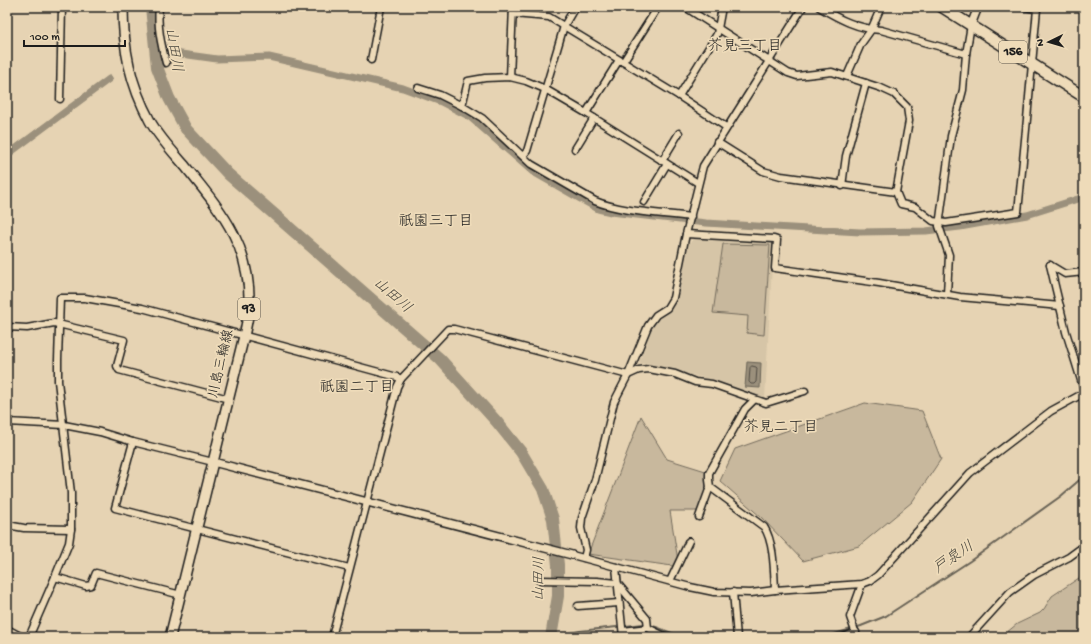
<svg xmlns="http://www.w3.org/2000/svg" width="1091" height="644" viewBox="0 0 1091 644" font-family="'Gochi Hand','Klee One',sans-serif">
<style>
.built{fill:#d6c5a7}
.green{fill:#c8b89d;stroke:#726a5c}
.water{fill:#9b907b;stroke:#686255}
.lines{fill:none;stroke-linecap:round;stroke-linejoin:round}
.shore{stroke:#4f4a42;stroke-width:1}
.stream{stroke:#686255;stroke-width:2}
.canal{stroke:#9b907b;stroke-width:7}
.river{stroke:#9b907b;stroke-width:12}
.minor-casing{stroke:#1c1c1c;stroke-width:9}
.tertiary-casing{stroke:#1c1c1c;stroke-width:10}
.primary-casing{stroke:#1c1c1c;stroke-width:12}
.trunk-casing{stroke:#1c1c1c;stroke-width:13}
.minor{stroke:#eedbb9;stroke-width:6}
.tertiary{stroke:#eedbb9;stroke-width:7}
.primary{stroke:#eedbb9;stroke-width:9}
.trunk{stroke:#eedbb9;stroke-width:10}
.labels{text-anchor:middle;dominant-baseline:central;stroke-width:3.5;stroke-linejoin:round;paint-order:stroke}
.shield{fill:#eedbb9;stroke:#5b554b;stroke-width:1}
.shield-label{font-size:13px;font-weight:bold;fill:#1c1c1c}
.street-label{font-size:14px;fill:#1c1c1c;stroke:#eedbb9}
.neighbourhood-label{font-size:15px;fill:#1c1c1c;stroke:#eedbb9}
.water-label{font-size:15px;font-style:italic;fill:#48453d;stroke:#eedbb9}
</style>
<rect width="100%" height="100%" fill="#e6d3b3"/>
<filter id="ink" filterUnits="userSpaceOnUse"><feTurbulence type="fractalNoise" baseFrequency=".025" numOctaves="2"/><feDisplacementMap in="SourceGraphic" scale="8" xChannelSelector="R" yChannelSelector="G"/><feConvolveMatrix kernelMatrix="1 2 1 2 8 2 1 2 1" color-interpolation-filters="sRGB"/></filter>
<g filter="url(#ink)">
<polygon class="built" points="694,238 771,242 773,245 765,399 749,396 700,377 639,363 652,327 676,302 689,244"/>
<g class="green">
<polygon points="723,244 770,245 764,335 747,333 748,316 713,313"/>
<polygon points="865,403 922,411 941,459 912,502 859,546 803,561 762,518 720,481 735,449"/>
<polygon points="641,416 667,459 712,473 698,511 670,511 679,567 588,554"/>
<polygon points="1084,572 1084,637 1001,637 1017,624 1040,613 1044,609 1052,596 1082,576"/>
</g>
<polygon class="water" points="747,362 761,363 760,388 745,387"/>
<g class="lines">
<polygon class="shore" points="752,366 756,367 757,368 756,382 754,384 751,384 749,382 750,368"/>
<g class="stream">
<polyline points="551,637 580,631 644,624 656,627 682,637"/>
<polyline points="825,637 861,626 886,616 970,561 1061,496 1084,476"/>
</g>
<g class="canal">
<polyline points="174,53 217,59 269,57 403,88 441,102 470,117 533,172 598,209 611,212 706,223 860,232 926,231 960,227 1027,215 1084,197"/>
<polyline points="7,155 109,79"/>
</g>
<polyline class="river" points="151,7 157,67 169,98 186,129 228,174 440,359 497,422 521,452 543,489 553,519 558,565 558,596 551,637"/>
<g class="minor-casing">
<g id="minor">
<path d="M159,7C157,26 161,44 166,63"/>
<polyline points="685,7 788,73 797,76 832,72 881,88 894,94 907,107 909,121 896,192 901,204 915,207 933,221 946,223 1018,212 1027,119 1037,9 1025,7"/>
<path d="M819,7C839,19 858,29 881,30L966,54"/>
<polyline points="513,14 549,17 679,96 726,127"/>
<polyline points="371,60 381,7"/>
<polyline points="623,62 658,7"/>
<polyline points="847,76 861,44 871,30 881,7"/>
<polyline points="510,77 513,7"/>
<path d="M418,88L440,95L462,106L482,118L531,164L595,201C621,212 662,213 691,217"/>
<polyline points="679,96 717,34 722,7"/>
<polyline points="60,99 62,7"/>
<polyline points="462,106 468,81 485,78 510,77 526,81 545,89 586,113 698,183"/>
<polyline points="586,113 619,60"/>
<polyline points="717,142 763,171 781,176 896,192"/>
<polyline points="575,149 594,118"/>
<polyline points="523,156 527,151 564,26 575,7"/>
<polyline points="662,161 679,133"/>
<polyline points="842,186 846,156 866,83"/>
<polyline points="644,202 667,164"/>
<polyline points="686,234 774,239 777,240 775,268 879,283 960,297 1060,306"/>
<polyline points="1050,265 1066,332 1084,390"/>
<polyline points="1050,265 1065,274 1084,272"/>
<polyline points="947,294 949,255 939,226 951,136 963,90 966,54 971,25"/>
<polyline points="7,327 27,328 54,323 124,340 117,366 119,370 229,399"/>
<polyline points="7,422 64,425 100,432 133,442 213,462"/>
<polyline points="133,442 115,508 349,568"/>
<path d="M710,487L764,527C774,542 774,571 775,590"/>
<polyline points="699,517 710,487 709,480 709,473 745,409 754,400"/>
<polyline points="7,525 24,528 71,529"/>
<polyline points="572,555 690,587 714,592 751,593 775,590 862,584 870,581 878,575 970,473 1051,411 1084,393"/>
<polyline points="584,558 586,550 581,528 582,518 595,480 614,402 628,375 648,326 656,315 667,308 673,298 686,234 703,166 803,7"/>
<polyline points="616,567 623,637"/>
<polyline points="55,577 86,586 91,585 96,573 181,595"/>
<polyline points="539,580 597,581 617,583 647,619 648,628"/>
<polyline points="670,581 689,541"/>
<polyline points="733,592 737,637"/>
<polyline points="578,606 619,603"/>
<polyline points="7,629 22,637"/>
<polyline points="623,631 648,628 666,637"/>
<polyline points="29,637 55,577 69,543 71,529 71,493 58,381 58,360 60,298 85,298 142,308 397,377 401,379"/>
<polyline points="332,637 397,387 401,379 448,329 454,329 628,375 639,370 649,369 675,374 695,382 712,384 766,403 805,391"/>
<polyline points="844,637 856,632"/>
<polyline points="857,637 850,617 862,584"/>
<polyline points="969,637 1010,592 1034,575 1069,557 1084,546"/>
</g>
</g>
<g class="tertiary-casing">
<g id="tertiary">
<polyline points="971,25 978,7"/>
<polyline points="213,462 572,555"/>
</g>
</g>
<g class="primary-casing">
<path id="primary" d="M123,7C123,48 130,84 150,121C159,137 173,152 185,166C222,212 252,246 249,309C248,318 246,327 244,336L170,637"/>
</g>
<g class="trunk-casing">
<polyline id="trunk" points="942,7 1084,97"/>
</g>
<use href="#minor" class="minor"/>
<use href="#tertiary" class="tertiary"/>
<use href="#primary" class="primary"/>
<use href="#trunk" class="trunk"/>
</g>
</g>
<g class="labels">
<g class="shield">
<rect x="999" y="41" width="28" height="22" rx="3"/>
<rect x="238" y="298" width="22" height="22" rx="3"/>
</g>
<g class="shield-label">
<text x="1013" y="52">156</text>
<text x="249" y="309">93</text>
</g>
<g class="street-label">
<text transform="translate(222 364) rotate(-77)">川島三輪線</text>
</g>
<g class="neighbourhood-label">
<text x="745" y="47">芥見三丁目</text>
<text x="436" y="222">祇園三丁目</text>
<text x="357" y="388">祇園二丁目</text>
<text x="781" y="428">芥見二丁目</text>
</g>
<g class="water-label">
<text transform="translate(173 50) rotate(80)">山田川</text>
<text transform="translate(392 296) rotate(41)">山田川</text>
<text transform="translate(954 558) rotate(-34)">戸泉川</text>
<text transform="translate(540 579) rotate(-89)">山田川</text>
</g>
</g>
<rect width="1091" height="644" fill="none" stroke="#eedbb9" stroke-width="24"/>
<rect x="12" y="12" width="1067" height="620" fill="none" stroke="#1c1c1c" stroke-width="1.5" filter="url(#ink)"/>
<g transform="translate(1049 42) rotate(265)" stroke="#eedbb9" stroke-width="3" paint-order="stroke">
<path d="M0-3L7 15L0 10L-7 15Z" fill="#1c1c1c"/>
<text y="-6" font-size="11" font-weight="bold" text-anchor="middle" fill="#1c1c1c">N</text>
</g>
<path d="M24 40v6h101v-6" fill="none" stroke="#1c1c1c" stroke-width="2"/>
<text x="30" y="40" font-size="12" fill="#1c1c1c" stroke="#eedbb9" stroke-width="3" paint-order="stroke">100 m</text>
</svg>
